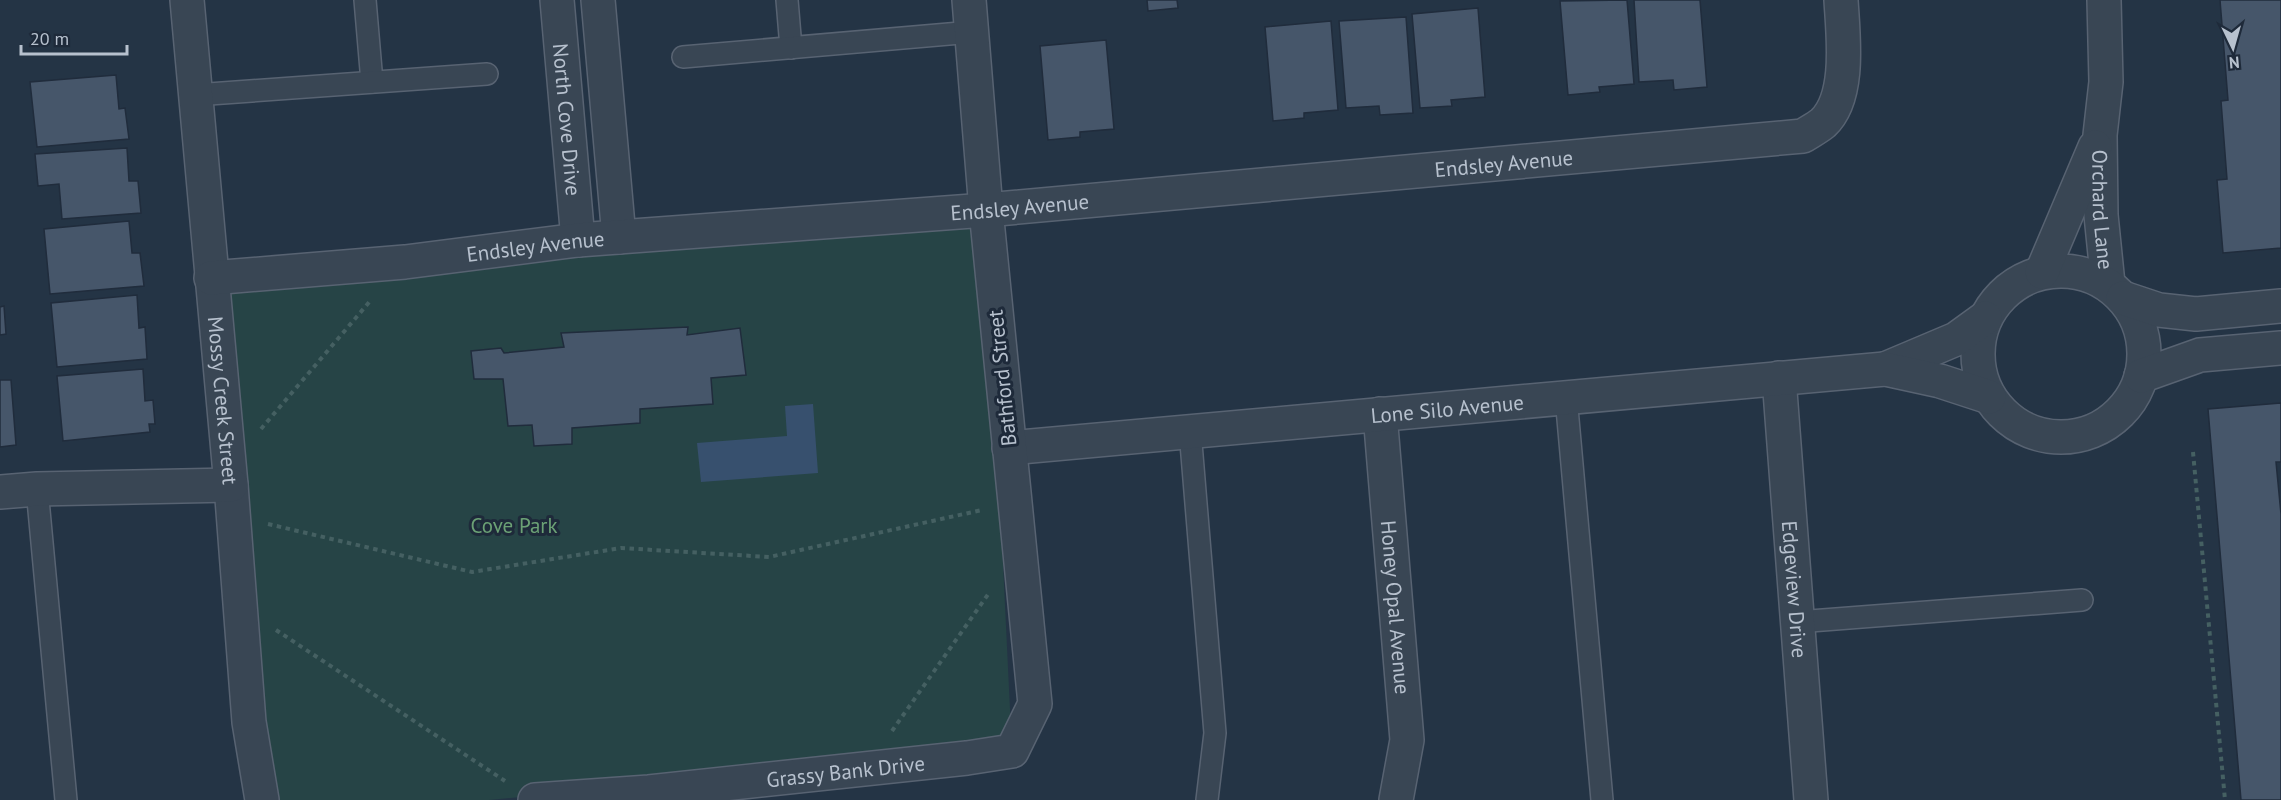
<svg xmlns="http://www.w3.org/2000/svg" width="2281" height="800" viewBox="0 0 2281 800" font-family="'PT Sans',sans-serif">
<style>
.green{fill:#264446}
.water{fill:#37506e}
.building{fill:#46566a;stroke:#202c3c;stroke-width:1.5}
.lines{fill:none;stroke-linecap:round;stroke-linejoin:round}
.service-casing{stroke:#586372;stroke-width:24}
.minor-casing{stroke:#586372;stroke-width:36}
.path{stroke:#456062;stroke-width:4;stroke-dasharray:4.5 4.5;stroke-linecap:butt}
.service{stroke:#394654;stroke-width:21}
.minor{stroke:#394654;stroke-width:33}
.labels{text-anchor:middle;dominant-baseline:central;stroke-width:6;stroke-linejoin:round;paint-order:stroke}
.street-label{font-size:21px;fill:#b7c1ce;stroke:#1e2a3a}
.park-label{font-size:21px;fill:#6ba175;stroke:#1e2a3a}
</style>
<rect width="100%" height="100%" fill="#243445"/>
<polygon class="green" points="986,210 1012,751 489,800 262,800 211,279"/>
<polygon class="water" points="813,404 818,473 701,482 697,443 787,436 785,406"/>
<g class="building">
<polygon points="1147,0 1177,0 1178,8 1148,11"/>
<polygon points="1627,0 1634,84 1599,87 1600,92 1568,95 1560,1"/>
<polygon points="1634,0 1700,0 1707,87 1674,90 1673,80 1639,82"/>
<polygon points="2220,0 2281,0 2281,248 2223,253 2217,180 2227,179 2221,101 2228,100"/>
<polygon points="1478,8 1485,97 1451,100 1452,106 1420,108 1412,14"/>
<polygon points="1406,17 1413,113 1380,115 1379,106 1346,108 1339,21"/>
<polygon points="1331,21 1338,110 1304,113 1304,118 1273,121 1265,27"/>
<polygon points="1106,40 1114,129 1080,132 1080,137 1048,140 1040,46"/>
<polygon points="116,75 119,109 125,108 129,139 37,147 30,82"/>
<polygon points="127,148 129,181 138,181 141,213 62,219 59,184 38,186 35,154"/>
<polygon points="129,221 132,253 140,253 144,286 50,294 44,229"/>
<polygon points="137,295 139,328 145,327 147,359 57,367 51,303"/>
<polygon points="4,306 6,334 0,335 0,307"/>
<polygon points="688,327 687,335 740,328 746,375 711,378 713,404 640,409 640,423 572,428 572,444 534,446 532,425 508,426 503,379 474,379 471,351 501,348 504,353 564,347 561,333"/>
<polygon points="143,369 145,401 153,400 155,424 149,424 150,432 63,441 57,376"/>
<polygon points="0,380 11,380 16,445 0,447"/>
<polygon points="2281,403 2281,462 2276,462 2281,514 2281,800 2241,800 2208,409"/>
</g>
<g class="lines">
<g class="service-casing">
<g id="service">
<polyline points="365,0 372,82"/>
<polyline points="787,0 791,48"/>
<polyline points="683,57 972,32"/>
<polyline points="195,95 487,74"/>
<polyline points="1566,397 1602,800"/>
<polyline points="1190,431 1215,733 1207,800"/>
<polyline points="37,489 66,800"/>
<polyline points="1797,622 2082,600"/>
</g>
</g>
<g class="minor-casing">
<g id="minor">
<path id="s1" d="M187,0L231,485L249,722L262,800"/>
<path id="s2" d="M557,0L578,240"/>
<polyline points="598,0 619,237"/>
<path id="s3" d="M2104,0L2106,82L2100,135L2101,215L2108,284"/>
<circle cx="2061" cy="354" r="83"/>
<polyline points="2042,272 2095,147"/>
<path id="s4" d="M211,278L405,262L578,240L986,210L1803,136C1809,132 1817,128 1823,123C1851,97 1843,35 1841,0"/>
<polyline points="2123,298 2159,310 2196,314 2281,306"/>
<polyline points="1885,369 1956,339 1985,318"/>
<polyline points="2141,376 2200,355 2281,348"/>
<path id="s5" d="M1779,378L1811,800"/>
<path id="s6" d="M1380,414L1407,740L1396,800"/>
<path id="s7" d="M1009,448L1885,369L1940,381L1989,397"/>
<polyline points="0,492 37,489 231,485"/>
<path id="s8" d="M535,800L649,792L967,758L1012,751L1035,704L986,210L969,0"/>
</g>
</g>
<g class="path">
<polyline points="261,429 371,300"/>
<polyline points="2193,452 2225,800"/>
<polyline points="268,524 472,572 621,548 769,557 982,510"/>
<polyline points="276,630 505,781"/>
<polyline points="892,731 989,593"/>
</g>
<use href="#service" class="service"/>
<use href="#minor" class="minor"/>
</g>
<g class="labels">
<g class="street-label">
<text stroke="none"><textPath href="#s2" startOffset="120">North Cove Drive</textPath></text>
<text stroke="none"><textPath href="#s4" startOffset="1298">Endsley Avenue</textPath></text>
<text stroke="none"><textPath href="#s4" startOffset="812">Endsley Avenue</textPath></text>
<text stroke="none"><textPath href="#s3" startOffset="210">Orchard Lane</textPath></text>
<text stroke="none"><textPath href="#s4" startOffset="326">Endsley Avenue</textPath></text>
<text transform="translate(1002 378) rotate(-96)">Bathford Street</text>
<text stroke="none"><textPath href="#s1" startOffset="402">Mossy Creek Street</textPath></text>
<text stroke="none"><textPath href="#s7" startOffset="440">Lone Silo Avenue</textPath></text>
<text stroke="none"><textPath href="#s5" startOffset="212">Edgeview Drive</textPath></text>
<text stroke="none"><textPath href="#s6" startOffset="194">Honey Opal Avenue</textPath></text>
<text stroke="none"><textPath href="#s8" startOffset="312">Grassy Bank Drive</textPath></text>
</g>
<g class="park-label">
<text x="514" y="525">Cove Park</text>
</g>
</g>
<g transform="translate(2233 48) rotate(175)" stroke="#1e2a3a" stroke-width="4.5" paint-order="stroke">
<path d="M0-4.5L10 22L0 15L-10 22Z" fill="#b7c1ce"/>
<text y="-9" font-size="16" font-weight="bold" text-anchor="middle" fill="#b7c1ce">N</text>
</g>
<path d="M21 45v9h106v-9" fill="none" stroke="#b7c1ce" stroke-width="3"/>
<text x="30" y="45" font-size="18" fill="#b7c1ce" stroke="#1e2a3a" stroke-width="4.5" paint-order="stroke">20 m</text>
</svg>
